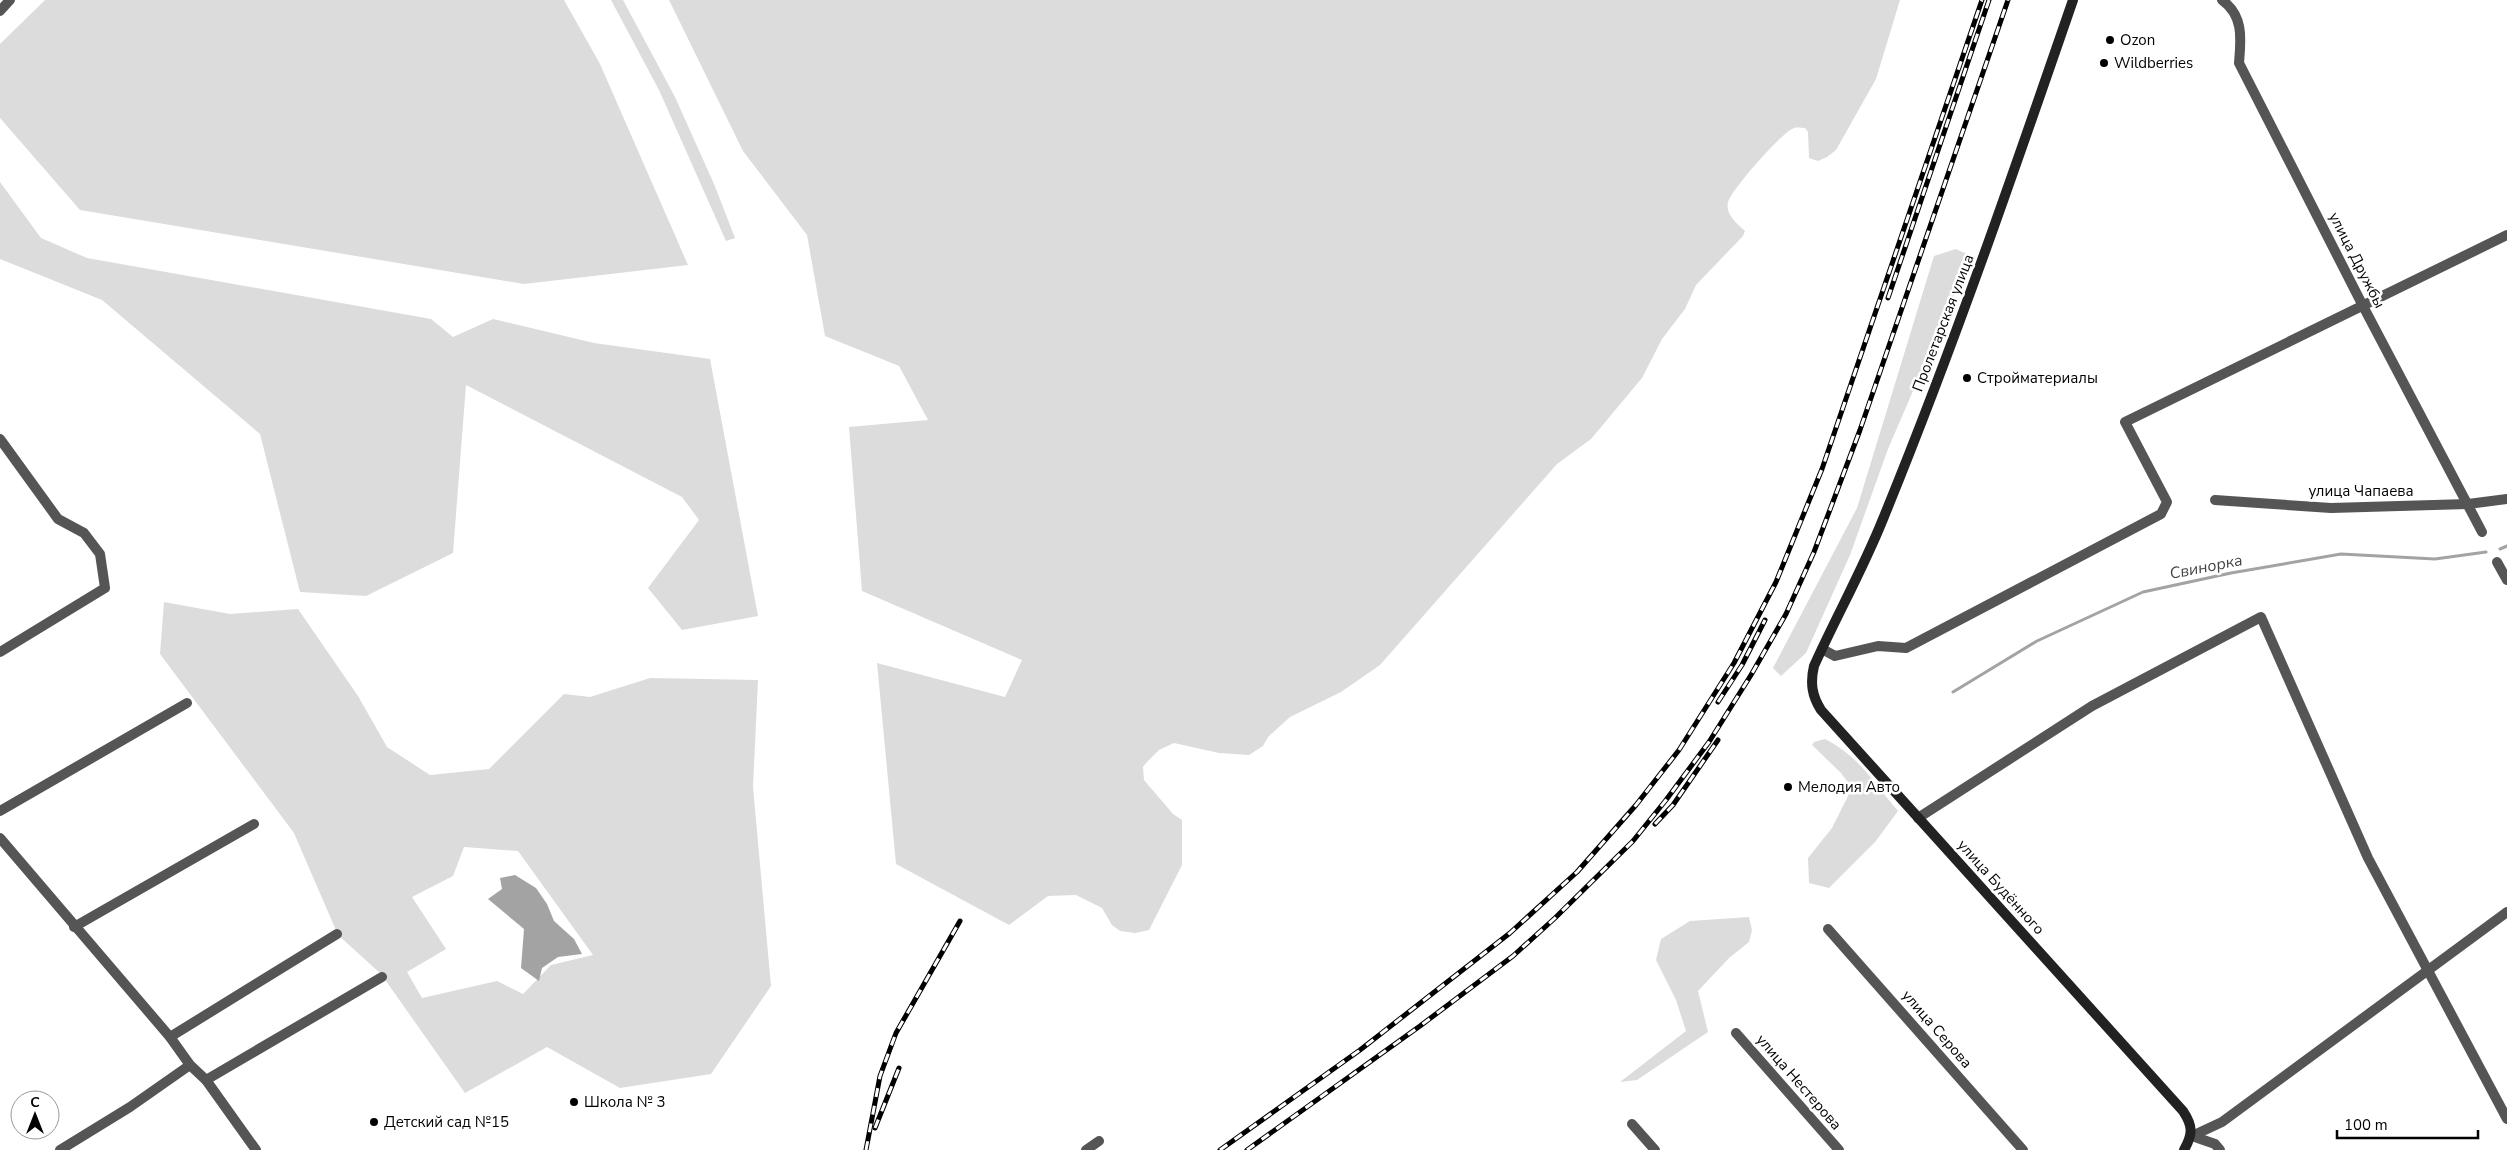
<svg xmlns="http://www.w3.org/2000/svg" width="2507" height="1150" viewBox="0 0 2507 1150" font-family="'Nunito Sans',sans-serif">
<style>
.green{fill:#dcdcdc;fill-rule:evenodd}
.water{fill:#a3a3a3}
.lines{fill:none;stroke-linecap:round;stroke-linejoin:round}
.stream{stroke:#a3a3a3;stroke-width:3}
.minor{stroke:#555;stroke-width:10}
.secondary{stroke:#222;stroke-width:10}
.rail-casing{stroke:#000;stroke-width:5}
.rail{stroke:#fff;stroke-width:3;stroke-dasharray:9;stroke-linecap:butt}
.poi-dot{fill:#000;stroke:#fff;stroke-width:2}
.labels{text-anchor:middle;dominant-baseline:central;stroke-width:5;stroke-linejoin:round;paint-order:stroke}
.poi-label{font-size:15px;fill:#000;stroke:#fff;text-anchor:start}
.street-label{font-size:15px;fill:#000;stroke:#fff}
.water-label{font-size:16px;font-style:italic;fill:#444;stroke:#fff}
</style>
<rect width="100%" height="100%" fill="#fff"/>
<g class="green">
<polygon points="45,0 564,0 600,64 688,265 524,284 80,210 0,118 0,44"/>
<polygon points="611,0 623,0 675,97 714,184 735,238 726,241 659,90"/>
<path d="M669,0H1900L1876,79L1836,150L1827,157L1818,161L1809,158L1808,132L1805,128C1802,128 1797,127 1794,128C1781,133 1732,189 1728,202C1725,214 1737,224 1745,231L1743,236L1696,285L1685,309L1662,339L1642,378L1591,439L1557,464L1380,665L1341,692L1290,717L1268,737L1263,746L1249,755L1219,753L1174,743L1159,750L1147,762L1143,767L1144,780L1173,814L1182,820V865L1149,930L1135,933L1120,931L1112,925L1102,908L1076,895L1048,896L1009,925L896,864L877,663L1005,697L1022,660L862,591L849,427L928,420L899,366L825,336L807,235L743,151Z"/>
<polygon points="0,182 41,238 87,258 431,319 453,337 493,319 594,343 710,359 758,616 682,630 648,588 699,520 682,497 466,385 453,553 366,596 300,592 260,434 102,300 0,259"/>
<polygon points="1956,249 1971,256 1888,449 1850,555 1806,653 1781,676 1773,668 1857,508 1934,256"/>
<path d="M164,602L230,614L298,609L358,696L387,747L430,775L489,769L564,694L590,697L650,678L758,680L753,787L771,986L711,1074L620,1088L547,1047L465,1093L381,974L338,935L294,833L160,654ZM464,847L518,851L593,955L551,965L523,994L497,981L422,998L407,972L446,949L412,897L453,876Z"/>
<path d="M1825,739C1860,757 1873,782 1898,811L1875,842L1829,888L1809,883L1808,858L1832,828L1852,788L1841,773L1812,745L1814,742Z"/>
<polygon points="1749,917 1752,930 1749,942 1729,958 1698,991 1708,1032 1637,1080 1620,1082 1686,1031 1676,1000 1656,960 1661,939 1690,921"/>
</g>
<polygon class="water" points="515,875 536,888 547,904 554,921 574,939 582,954 558,957 542,968 539,981 521,968 524,929 488,899 502,889 500,878"/>
<g class="lines">
<g class="stream">
<polyline points="2500,549 2507,546"/>
<polyline points="1953,692 2037,641 2143,592 2231,573 2341,554 2435,559 2486,552"/>
</g>
<g class="minor">
<path d="M2222,0C2244,16 2241,39 2239,63L2363,306L2482,532"/>
<polyline points="0,11 10,0"/>
<polyline points="0,439 58,519 84,533 100,554 105,588 0,652"/>
<polyline points="2215,500 2331,508 2468,504 2507,499"/>
<polyline points="2497,562 2507,580"/>
<polyline points="1822,649 1835,656 1878,646 1906,648 2161,514 2167,502 2125,422 2507,235"/>
<polyline points="0,811 187,703"/>
<polyline points="1918,818 2092,706 2261,617 2368,858 2507,1119"/>
<polyline points="0,838 170,1037 190,1065 206,1080 256,1150"/>
<polyline points="74,927 254,824"/>
<polyline points="1828,929 2023,1150"/>
<polyline points="1736,1033 1839,1150"/>
<polyline points="170,1037 337,934"/>
<polyline points="206,1080 382,977"/>
<polyline points="1632,1124 1655,1150"/>
<polyline points="2192,1136 2222,1122 2507,912"/>
<polyline points="2192,1136 2215,1144 2220,1150"/>
<polyline points="60,1150 130,1107 190,1065"/>
<polyline points="1086,1150 1099,1141"/>
</g>
<path class="secondary" d="M2073,0C2013,174 1953,348 1883,519C1863,569 1836,617 1814,666C1810,683 1812,696 1821,710L2183,1111C2193,1126 2193,1134 2184,1150"/>
<g class="rail-casing">
<g id="rail">
<polyline points="1888,298 1989,0"/>
<polyline points="1718,702 1742,665 1765,620"/>
<polyline points="1655,824 1673,805 1718,740"/>
<polyline points="875,1128 899,1068"/>
<polyline points="866,1150 880,1076 896,1033 960,921"/>
<polyline points="1220,1150 1360,1050 1510,933 1577,872 1636,805 1679,750 1734,663 1776,582 1822,469 1982,0"/>
<polyline points="1247,1150 1420,1026 1513,956 1555,918 1633,841 1666,800 1709,742 1751,675 1786,614 1814,552 1860,430 2008,0"/>
</g>
</g>
<use href="#rail" class="rail"/>
</g>
<g class="poi-dot">
<circle cx="2110" cy="40" r="5"/>
<circle cx="2104" cy="63" r="5"/>
<circle cx="1967" cy="378" r="5"/>
<circle cx="1788" cy="787" r="5"/>
<circle cx="574" cy="1102" r="5"/>
<circle cx="374" cy="1122" r="5"/>
</g>
<g class="labels">
<g class="poi-label">
<text x="2120" y="40">Ozon</text>
<text x="2114" y="63">Wildberries</text>
<text x="1977" y="378">Стройматериалы</text>
<text x="1798" y="787">Мелодия Авто</text>
<text x="584" y="1102">Школа № 3</text>
<text x="384" y="1122">Детский сад №15</text>
</g>
<g class="street-label">
<text transform="translate(2357 260) rotate(63)">улица Дружбы</text>
<text transform="translate(1943 323) rotate(-69)">Пролетарская улица</text>
<text x="2361" y="491">улица Чапаева</text>
<text transform="translate(2001 887) rotate(48)">улица Будённого</text>
<text transform="translate(1937 1029) rotate(49)">улица Серова</text>
<text transform="translate(1799 1082) rotate(49)">улица Нестерова</text>
</g>
<g class="water-label">
<text transform="translate(2206 567) rotate(-11)">Свинорка</text>
</g>
</g>
<g transform="translate(35 1115)"><circle r="24" fill="#ffffff" stroke="#999999"/>
<path d="M0-4L9 19L0 12L-9 19Z" fill="#000000"/>
<text y="-8" font-size="14" font-weight="bold" text-anchor="middle" fill="#000000">С</text>
</g>
<path d="M2337 1130v8h141v-8" fill="none" stroke="#000000" stroke-width="2.5"/>
<text x="2344" y="1130" font-size="15" fill="#000000" stroke="#ffffff" stroke-width="4" paint-order="stroke">100 m</text>
</svg>
